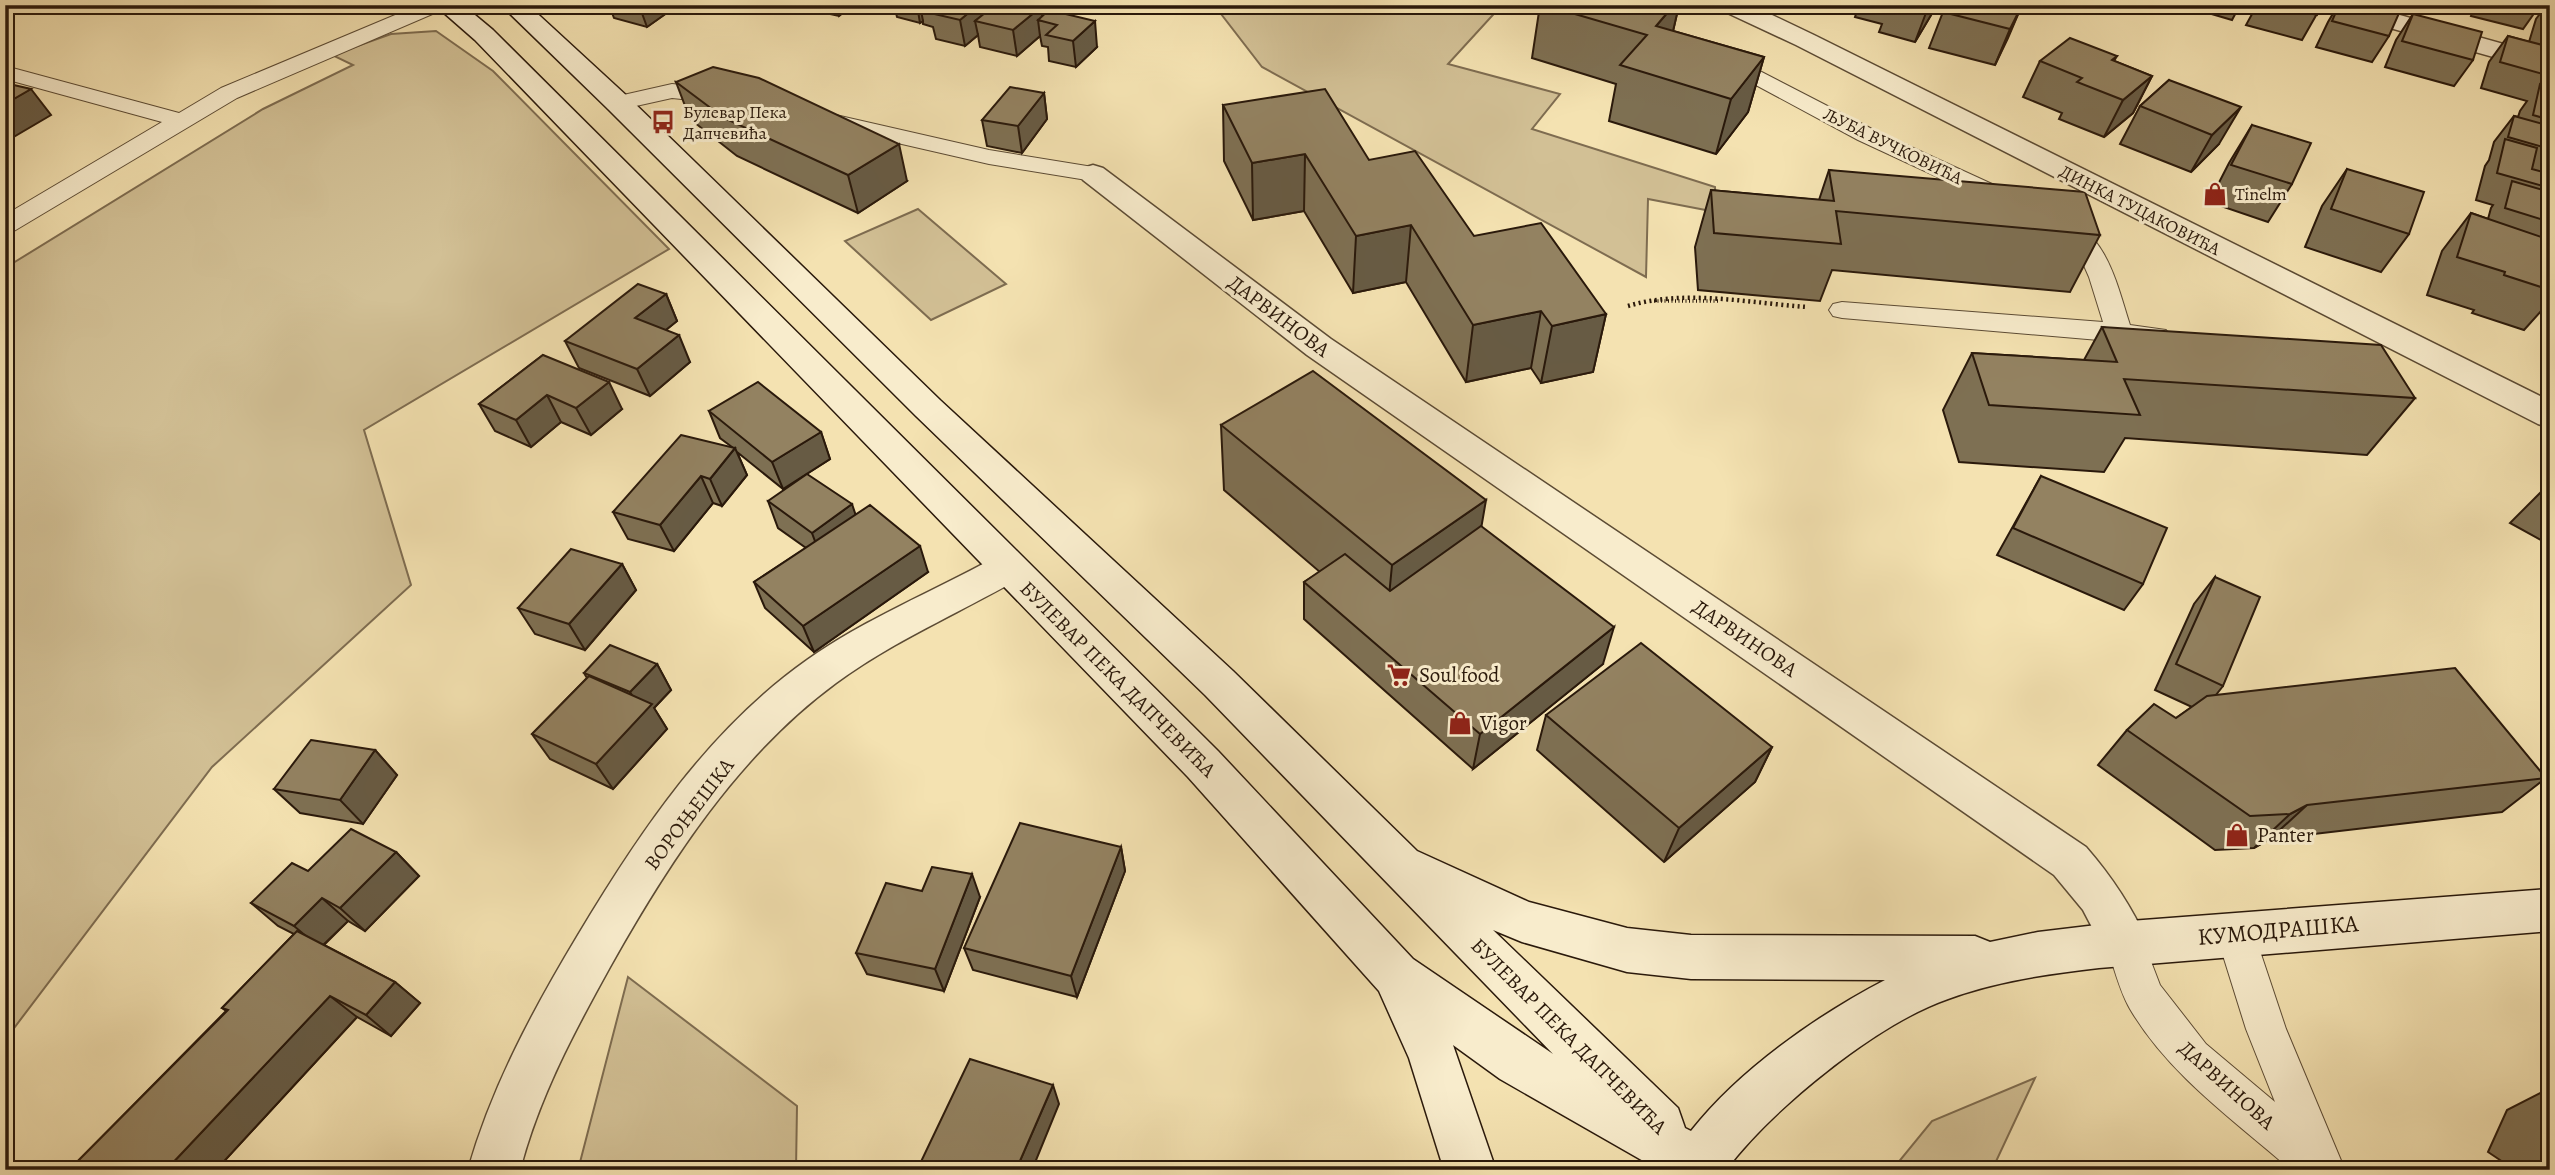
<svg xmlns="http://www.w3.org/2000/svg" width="2555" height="1175" viewBox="0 0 2555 1175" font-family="Alegreya,serif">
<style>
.green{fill:#d2c095;stroke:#7e6c50;stroke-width:2}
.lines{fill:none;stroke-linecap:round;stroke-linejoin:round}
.lane-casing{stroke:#5c4b34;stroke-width:2}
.street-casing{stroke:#5c4b34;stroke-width:3}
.secondary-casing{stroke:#2a190b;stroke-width:3}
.path-far1{stroke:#2a190b;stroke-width:3.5;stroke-dasharray:1 2.5;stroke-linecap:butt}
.path{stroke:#2a190b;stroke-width:4.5;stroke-dasharray:2 3.5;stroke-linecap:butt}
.lane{fill:#f8eccc;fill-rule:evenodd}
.street{fill:#f8eccc;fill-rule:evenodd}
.secondary{fill:#f8eccc;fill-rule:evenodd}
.wall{fill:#7e7053;stroke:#2a190b;stroke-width:2}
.shaded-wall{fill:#675b44;stroke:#2a190b;stroke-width:2}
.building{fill:#938261;stroke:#2a190b;stroke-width:2}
.labels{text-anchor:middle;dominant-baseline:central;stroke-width:6;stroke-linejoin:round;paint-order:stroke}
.far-poi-label{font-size:18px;fill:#2a190b;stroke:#f8eccc;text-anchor:start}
.far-street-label{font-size:18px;fill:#2a190b;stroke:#f8eccc}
.street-label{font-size:21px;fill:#2a190b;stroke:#f8eccc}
.poi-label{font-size:21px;fill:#2a190b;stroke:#f8eccc;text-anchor:start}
.near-street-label{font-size:24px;fill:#2a190b;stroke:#f8eccc}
</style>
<rect width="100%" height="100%" fill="#f4e2b1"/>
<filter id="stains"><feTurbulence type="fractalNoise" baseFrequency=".00286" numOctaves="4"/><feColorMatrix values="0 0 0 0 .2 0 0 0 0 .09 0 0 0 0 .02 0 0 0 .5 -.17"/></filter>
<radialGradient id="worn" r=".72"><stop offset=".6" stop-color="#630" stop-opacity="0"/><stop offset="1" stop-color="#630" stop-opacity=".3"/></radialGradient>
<g class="green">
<polygon points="1305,5 1502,5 1448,64 1560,94 1532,129 1715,187 1716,212 1648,199 1646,277 1262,67 1218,10 1301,9"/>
<polygon points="436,31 493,71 669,249 364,430 411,585 212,767 5,1040 5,268 263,109 353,65 332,55 391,34"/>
<polygon points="918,209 1006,284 931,320 845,241"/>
<polygon points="628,977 797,1106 796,1170 578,1170"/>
<polygon points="2035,1078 1992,1170 1892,1170 1932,1121"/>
</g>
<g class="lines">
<g class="lane-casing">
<g id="lane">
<polygon points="419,5 447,5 444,9 237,98 14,231 5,233 5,215 162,122 5,79 5,66 179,113 221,88"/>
<polygon points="1721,51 1874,130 2016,195 2019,200 2016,205 2007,207 1998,205 1858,140 1713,62 1710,57 1713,52"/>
<polygon points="672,84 721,89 729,91 732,96 729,101 721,103 672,98 618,110 610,108 607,103 610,98"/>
<polygon points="827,113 989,150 1093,167 1101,169 1105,174 1101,179 1093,181 989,164 819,125 816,120 819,115"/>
<path d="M2060,218C2106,229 2117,285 2130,325L2166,330L2170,336L2166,342L2157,345L1842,318L1833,316L1829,310L1833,304L1842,302L2103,322L2089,277L2078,252L2048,225L2051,220Z"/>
<path d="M2235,915L2248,921L2254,933L2286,1029L2345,1170H2291C2235,1121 2169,1075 2130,1009C2119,990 2113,964 2106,943L2111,930L2125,925L2139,930L2160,985L2206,1044L2275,1102L2246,1029L2216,933L2222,921Z"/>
</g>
</g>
<g class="street-casing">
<g id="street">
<polygon points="1718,5 1751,5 1814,35 2550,401 2550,428 2538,424 1796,45 1721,10"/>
<polygon points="2323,5 2364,5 2550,57 2550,73 2326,10"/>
<path d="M1093,165L1103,168L1331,339L2086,847C2112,877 2132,907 2148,943L2142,958L2125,965L2108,958L2083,910L2054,875L1307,355L1083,180L1079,174L1083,168Z"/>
<path d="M1007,554L1020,558L1026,568L1020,578C959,613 893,641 836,683C738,755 669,862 610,967C574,1032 539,1097 520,1170H468C492,1086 533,1010 578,935C639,833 709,729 807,660C865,619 932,592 994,558Z"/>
</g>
</g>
<g class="secondary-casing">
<path id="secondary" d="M435,5H463L493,30L1218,751L1413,959L1553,1054L1205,695L916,416L608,109L501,5H528L628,97L940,400L1233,671L1417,851L1529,902L1627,928L1691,935L1975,936L1990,942L2038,932L2130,921L2550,889V931L2099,968C2048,974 1997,981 1948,999C1876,1024 1772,1109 1726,1170H1659L1500,1079L1453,1045L1496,1170H1444L1409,1058L1379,991L1188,777L475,40ZM1493,930L1522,942L1627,972L1691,979L1885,980C1816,1016 1739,1070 1691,1131L1685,1128L1678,1108Z"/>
</g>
<polyline class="path-far1" points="1654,301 1720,301"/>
<path class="path" d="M1628,306C1684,289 1750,303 1807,307"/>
<use href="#lane" class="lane"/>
<use href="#street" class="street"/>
<use href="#secondary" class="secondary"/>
</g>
<g class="wall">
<polygon points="609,5 678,5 647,27 614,18"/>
<polygon points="797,5 852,5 839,16 797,7"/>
<polygon points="861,5 1036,5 1043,16 1097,47 1076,67 1049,61 1048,47 1042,46 1040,36 1017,56 980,47 978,35 965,46 936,39 933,27 923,24 923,21 920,23 897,17 896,13"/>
<polygon points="1540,5 1679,5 1673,31 1764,57 1748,112 1716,154 1609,121 1616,84 1532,58"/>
<polygon points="1859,5 1937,5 1915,42 1879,32 1882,24 1855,17"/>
<polygon points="2022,5 1995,65 1929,48 1943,12"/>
<polygon points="2181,5 2240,5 2232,20"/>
<polygon points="2257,5 2322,5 2302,40 2246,25"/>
<polygon points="2338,5 2376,5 2389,36 2372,62 2316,47 2328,22"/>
<polygon points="2428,5 2449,5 2446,10"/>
<polygon points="2475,5 2540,5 2523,29 2471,16"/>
<polygon points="2542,5 2550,5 2550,190 2549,192 2550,192 2550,301 2524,330 2472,313 2474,310 2427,295 2442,251 2471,213 2488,219 2491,208 2493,205 2476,200 2485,166 2489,160 2494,142 2514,116 2518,117 2520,111 2527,101 2481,88 2489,62 2508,36 2529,42 2536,19 2546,6"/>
<polygon points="2413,14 2473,60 2454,86 2385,67 2396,40"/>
<polygon points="2117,56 2114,61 2152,76 2133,113 2104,137 2059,119 2062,113 2023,97 2040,61"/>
<polygon points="2169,80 2219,144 2191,172 2120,144 2140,106"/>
<polygon points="676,82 907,181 858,213 737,156 690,119"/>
<polygon points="1044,93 1047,119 1022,153 987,146 982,120"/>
<polygon points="1223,105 1369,160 1474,236 1606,314 1593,372 1541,383 1531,368 1466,382 1406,282 1353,293 1304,211 1253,220 1224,161"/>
<polygon points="2252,125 2292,184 2268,222 2209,202 2229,163"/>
<polygon points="2347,169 2409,234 2381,272 2305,247 2322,206"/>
<polygon points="1829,170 2100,235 2070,292 1832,270 1820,301 1698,290 1695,247 1711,190 1819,200"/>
<polygon points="666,294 677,321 666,330 690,362 650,396 579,368 565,341"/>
<polygon points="2102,327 2415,398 2367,455 2125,438 2104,472 1959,462 1943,410 1972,353 2084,360"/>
<polygon points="543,355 622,409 591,435 561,422 531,447 495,431 479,404"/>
<polygon points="709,411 821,432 830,459 783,489 737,452 747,475 722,506 713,503 674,551 628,539 613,512 732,447 720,438"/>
<polygon points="1221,425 1481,526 1603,664 1473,769 1304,619 1304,582 1320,572 1224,490"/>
<polygon points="2041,476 2143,584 2124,610 1997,555"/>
<polygon points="2550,483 2550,545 2510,523"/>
<polygon points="768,501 855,515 928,572 814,652 765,608 754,582 806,548 778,528"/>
<polygon points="622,564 636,590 585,650 535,634 518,608"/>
<polygon points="2215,577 2223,686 2216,695 2546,778 2502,812 2270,839 2254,848 2215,850 2098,765 2127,730 2176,718 2192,707 2155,690 2194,604"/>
<polygon points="657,664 671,690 654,708 667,729 613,789 550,759 532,734 587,678 584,673"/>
<polygon points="1546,715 1772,747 1755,782 1664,862 1537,750"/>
<polygon points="375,750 397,775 363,824 300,813 274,789"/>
<polygon points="1121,847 1125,871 1077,997 973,970 964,948"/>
<polygon points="396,852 419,876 365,931 348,921 324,945 395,982 420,1003 391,1036 357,1017 216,1170 69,1170 226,1011 222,1008 294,934 278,926 251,903 308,871"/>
<polygon points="922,891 980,897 944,991 867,974 856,953"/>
<polygon points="2550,1088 2550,1170 2515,1170 2488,1152 2507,1110"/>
</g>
<g class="shaded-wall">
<polygon points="639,5 678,5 647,27"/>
<polygon points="836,5 852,5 839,16"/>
<polygon points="917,5 920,5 923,21 920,23"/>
<polygon points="978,5 997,5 975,21 978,35 965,46 960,20"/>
<polygon points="1674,5 1679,5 1668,53 1656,26"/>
<polygon points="1929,5 1937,5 1915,42"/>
<polygon points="2022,5 2008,38 1995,65 2010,29"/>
<polygon points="1041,7 1043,21 1038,20 1040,36 1017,56 1013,30"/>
<polygon points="1095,21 1097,47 1076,67 1073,41"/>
<polygon points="1764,57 1748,112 1716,154 1731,99"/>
<polygon points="2152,76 2133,113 2104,137 2123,100"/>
<polygon points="31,89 51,115 5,142 5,104"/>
<polygon points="1044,93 1047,119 1022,153 1018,126"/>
<polygon points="2241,107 2219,144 2191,172 2212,135"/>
<polygon points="899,144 907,181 858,213 848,175"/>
<polygon points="1305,154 1304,211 1253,220 1252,163"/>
<polygon points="1411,225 1406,282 1353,293 1356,236"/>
<polygon points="666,294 677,321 647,345 635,318"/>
<polygon points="1541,311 1531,368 1466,382 1473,325"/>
<polygon points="1606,314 1593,372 1541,383 1552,326"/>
<polygon points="679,335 690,362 650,396 637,369"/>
<polygon points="609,382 622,409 591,435 576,408"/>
<polygon points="547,395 561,422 531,447 516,420"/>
<polygon points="821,432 830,459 783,489 772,462"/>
<polygon points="735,448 747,475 722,506 710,479"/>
<polygon points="701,476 713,503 674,551 660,525"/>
<polygon points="1486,500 1475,564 1386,628 1392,565"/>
<polygon points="852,504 861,531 822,560 812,533"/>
<polygon points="920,546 928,572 814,652 803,626"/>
<polygon points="622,564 636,590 585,650 569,624"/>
<polygon points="1614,627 1603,664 1473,769 1480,734"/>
<polygon points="657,664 671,690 654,708 667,729 613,789 596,764 643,713 630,692"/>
<polygon points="1772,747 1755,782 1664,862 1679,828"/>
<polygon points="375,750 397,775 363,824 340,800"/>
<polygon points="2307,805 2270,839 2254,848 2290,814"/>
<polygon points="1121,847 1125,871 1077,997 1071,976"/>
<polygon points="396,852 419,876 365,931 340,908"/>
<polygon points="972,874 980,897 944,991 935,969"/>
<polygon points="322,898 348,921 320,948 294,926"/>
<polygon points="395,982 420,1003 391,1036 366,1015"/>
<polygon points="330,996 357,1017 216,1170 166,1170"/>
<polygon points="1053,1085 1059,1104 1032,1170 1016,1170"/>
</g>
<g class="building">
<polygon points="940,5 978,5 960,20 930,13"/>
<polygon points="995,5 1036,5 1041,7 1013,30 975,21"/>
<polygon points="1544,5 1674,5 1656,26 1764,57 1731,99 1620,65 1647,35"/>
<polygon points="1946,5 2022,5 2010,29 1943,12"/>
<polygon points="2282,5 2322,5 2317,15"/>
<polygon points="2339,5 2376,5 2400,11 2389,36 2332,21"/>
<polygon points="1049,10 1095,21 1073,41 1046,35 1057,25 1038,20"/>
<polygon points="2413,14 2482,32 2473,60 2402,41"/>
<polygon points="2508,36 2550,47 2550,76 2500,62"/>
<polygon points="2070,38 2117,56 2112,60 2152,76 2123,100 2077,82 2082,78 2040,61"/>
<polygon points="713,67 759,78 899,144 848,175 724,118 676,82"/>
<polygon points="2169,80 2241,107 2212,135 2140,106"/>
<polygon points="5,83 31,89 5,104"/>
<polygon points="2540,84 2550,87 2550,120 2533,115"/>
<polygon points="1010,87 1044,93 1018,126 982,120"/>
<polygon points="1325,89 1369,160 1415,151 1474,236 1541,223 1606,314 1552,326 1541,311 1473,325 1411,225 1356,236 1305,154 1252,163 1223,105"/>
<polygon points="2514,116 2550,126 2550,149 2508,137"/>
<polygon points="2252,125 2311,143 2292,184 2231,165"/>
<polygon points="2505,139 2537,148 2532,169 2550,174 2550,188 2497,173"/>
<polygon points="2347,169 2424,192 2409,234 2331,209"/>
<polygon points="1829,170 2085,192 2100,235 1836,211 1841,244 1714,233 1711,190 1834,201"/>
<polygon points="2512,181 2550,192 2550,222 2505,208"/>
<polygon points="2471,213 2550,240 2550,290 2504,275 2505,272 2457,257"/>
<polygon points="638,284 666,294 635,318 679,335 637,369 565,341"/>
<polygon points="2102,327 2381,345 2415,398 2124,379 2140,415 1989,405 1972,353 2117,362"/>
<polygon points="543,355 609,382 576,408 547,395 516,420 479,404"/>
<polygon points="1313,371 1486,500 1392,565 1221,425"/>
<polygon points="758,382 821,432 772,462 709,411"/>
<polygon points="681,435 735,448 710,479 701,476 660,525 613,512"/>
<polygon points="807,474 852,504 812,533 768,501"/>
<polygon points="2041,476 2167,528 2143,584 2013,528"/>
<polygon points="870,505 920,546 803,626 754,582"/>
<polygon points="1481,526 1614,627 1480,734 1304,582 1345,554 1390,591"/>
<polygon points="571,549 622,564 569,624 518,608"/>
<polygon points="2215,577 2260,597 2223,686 2176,664"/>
<polygon points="1641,643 1772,747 1679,828 1546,715"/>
<polygon points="610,645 657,664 630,692 584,673"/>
<polygon points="2455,668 2546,778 2307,805 2290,814 2250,816 2127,730 2154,704 2176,718 2207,696"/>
<polygon points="589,676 652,704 596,764 532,734"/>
<polygon points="311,740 375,750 340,800 274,789"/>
<polygon points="1020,823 1121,847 1071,976 964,948"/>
<polygon points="351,829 396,852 340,908 322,898 294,926 251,903 292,863 308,871"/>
<polygon points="932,867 972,874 935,969 856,953 886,883 922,891"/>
<polygon points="297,931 395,982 366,1015 330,996 166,1170 69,1170 228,1010 222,1008"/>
<polygon points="970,1059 1053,1085 1016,1170 917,1170"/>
</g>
<defs>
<g id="bus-bare" transform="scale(1.89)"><path d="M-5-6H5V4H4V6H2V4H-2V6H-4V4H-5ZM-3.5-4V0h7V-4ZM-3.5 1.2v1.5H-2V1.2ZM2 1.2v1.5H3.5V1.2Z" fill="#8f2418" stroke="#f8eccc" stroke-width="2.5" paint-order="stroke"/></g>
<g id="shop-bare" transform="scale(1.89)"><path d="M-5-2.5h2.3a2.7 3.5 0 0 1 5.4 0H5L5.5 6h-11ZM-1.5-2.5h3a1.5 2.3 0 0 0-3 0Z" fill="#8f2418" stroke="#f8eccc" stroke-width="2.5" paint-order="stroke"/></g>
<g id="supermarket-bare" transform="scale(1.89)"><path d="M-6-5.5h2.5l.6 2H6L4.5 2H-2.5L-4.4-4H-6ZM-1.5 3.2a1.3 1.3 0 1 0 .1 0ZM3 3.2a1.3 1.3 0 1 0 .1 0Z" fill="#8f2418" stroke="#f8eccc" stroke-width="2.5" paint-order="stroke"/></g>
</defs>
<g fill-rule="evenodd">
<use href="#bus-bare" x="663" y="122"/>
<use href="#shop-bare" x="2215" y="194"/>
<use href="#supermarket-bare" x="1399" y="675"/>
<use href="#shop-bare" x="1460" y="723"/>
<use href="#shop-bare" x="2237" y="835"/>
</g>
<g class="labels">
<g class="far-poi-label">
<text x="683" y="112">Булевар Пека<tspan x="683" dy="21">Дапчевића</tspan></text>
<text x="2235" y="194">Tinelm</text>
</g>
<g class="far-street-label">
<text transform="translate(1893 146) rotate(26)">ЉУБА ВУЧКОВИЋА</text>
<text transform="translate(2140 210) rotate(27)">ДИНКА ТУЦАКОВИЋА</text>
</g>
<g class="street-label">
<text transform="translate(1279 316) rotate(37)">ДАРВИНОВА</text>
<text transform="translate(1745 638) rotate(34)">ДАРВИНОВА</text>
<text transform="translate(1118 679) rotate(45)">БУЛЕВАР ПЕКА ДАПЧЕВИЋА</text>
<text transform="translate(689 814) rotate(-53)">ВОРОЊЕШКА</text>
<text transform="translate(1569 1036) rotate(45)">БУЛЕВАР ПЕКА ДАПЧЕВИЋА</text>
<text transform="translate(2227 1085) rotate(42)">ДАРВИНОВА</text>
</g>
<g class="poi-label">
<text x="1419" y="675">Soul food</text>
<text x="1480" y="723">Vigor</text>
<text x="2257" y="835">Panter</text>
</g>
<g class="near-street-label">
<text transform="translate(2278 930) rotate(-5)">КУМОДРАШКА</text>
</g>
</g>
<rect width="2555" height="1175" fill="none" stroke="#f4e2b1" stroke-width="28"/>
<rect x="7" y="7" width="2541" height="1161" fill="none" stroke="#2a190b" stroke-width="3.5"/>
<rect x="14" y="14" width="2527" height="1147" fill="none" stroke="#2a190b" stroke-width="2"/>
<rect width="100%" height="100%" filter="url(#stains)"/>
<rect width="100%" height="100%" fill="url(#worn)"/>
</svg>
